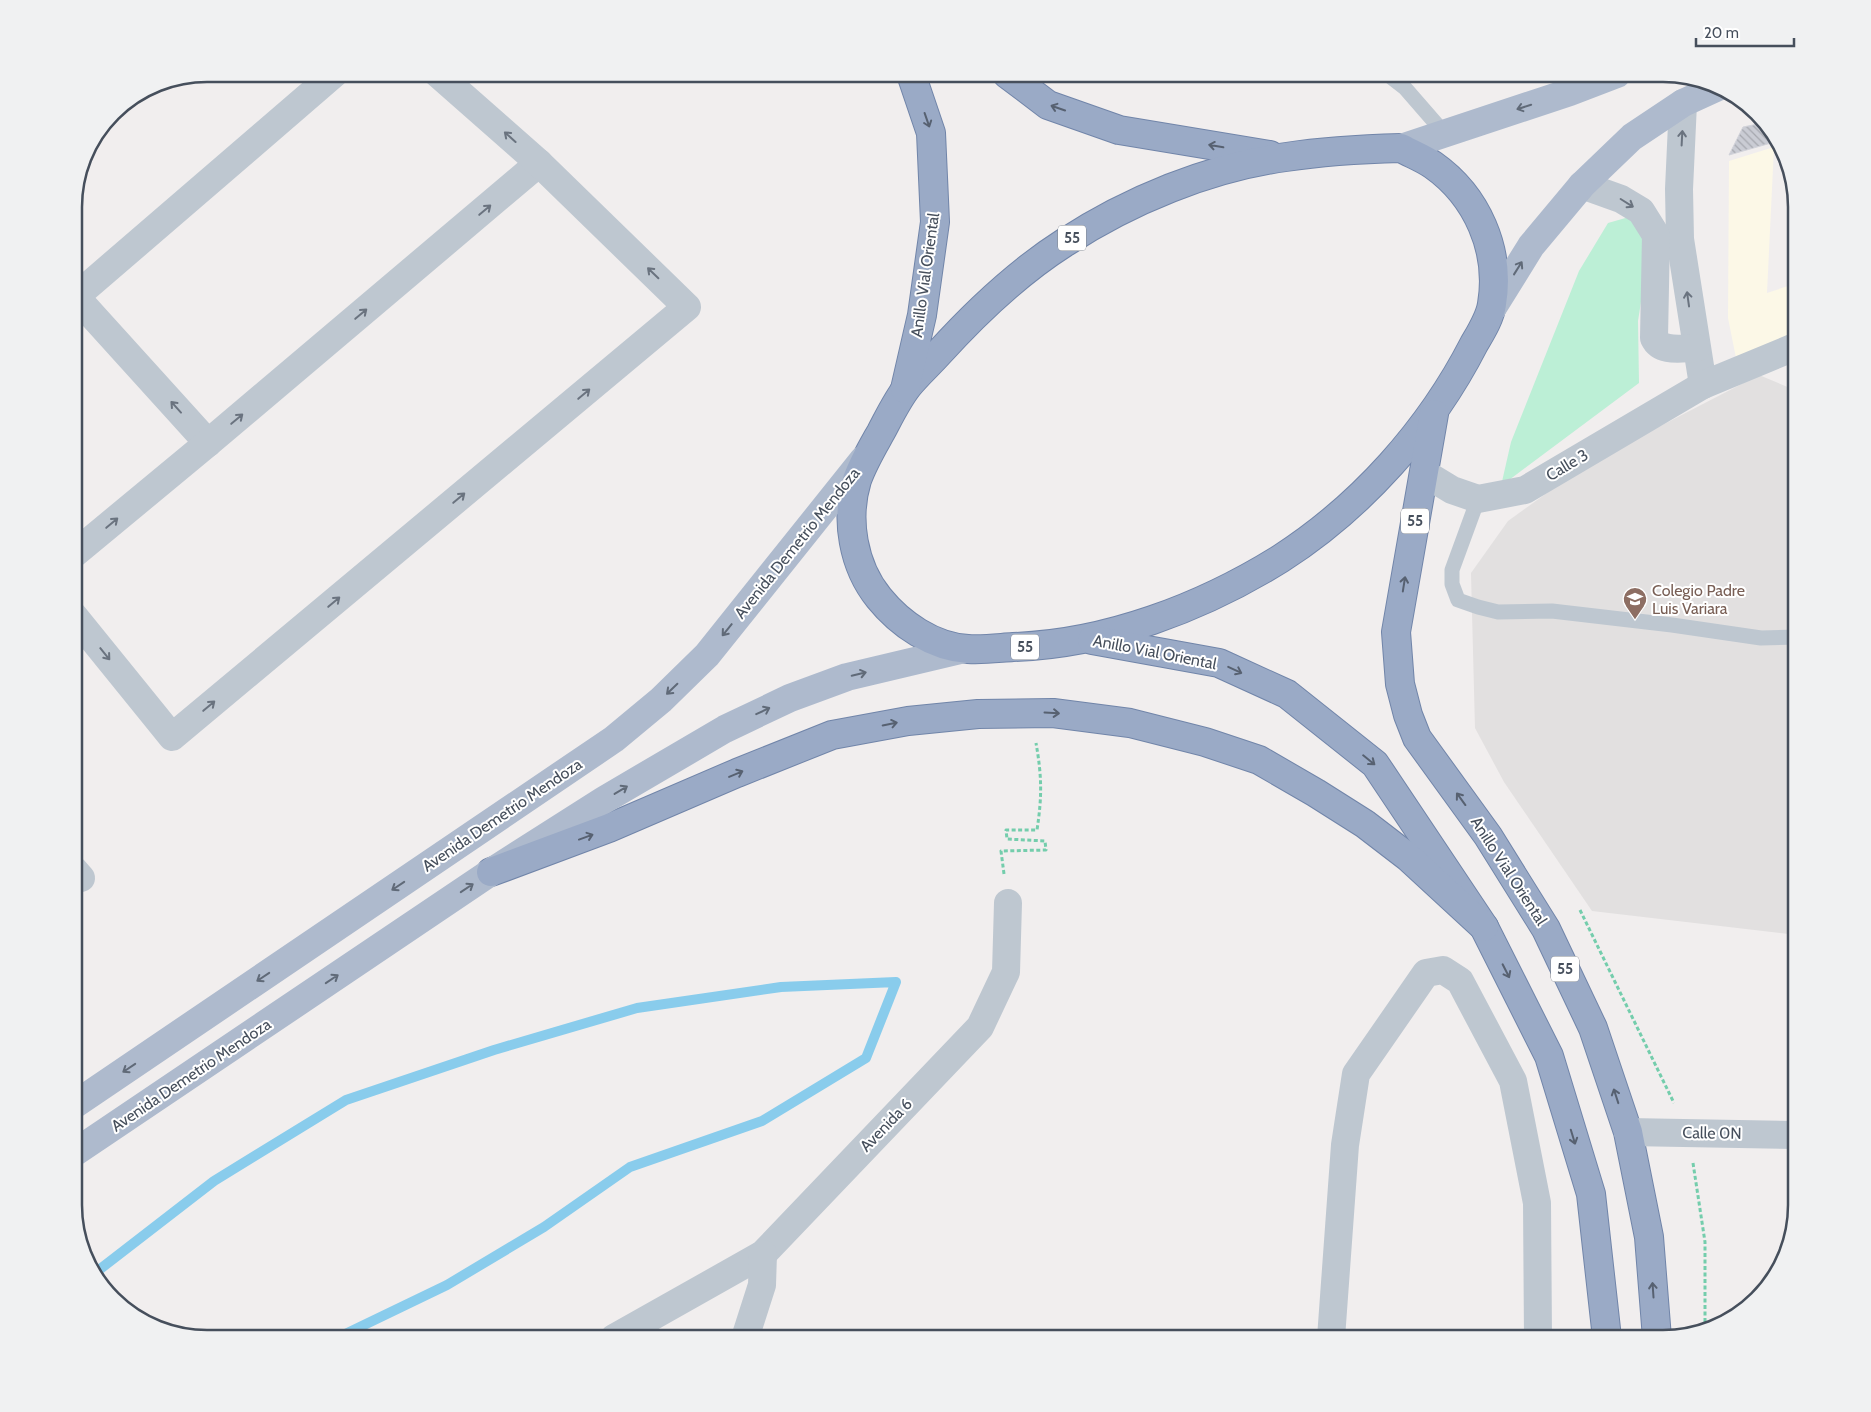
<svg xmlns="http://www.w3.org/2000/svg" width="1871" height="1412" viewBox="0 0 1871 1412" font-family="Cabin,sans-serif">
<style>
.commercial{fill:#fcf8e7}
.education{fill:#e2e0e0}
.park{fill:#bcefd6}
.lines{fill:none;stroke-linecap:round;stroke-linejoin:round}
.stream{stroke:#89ccec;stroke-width:10}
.building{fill:url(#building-back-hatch);stroke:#d2d3da}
.trunk-casing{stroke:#7185a9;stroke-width:30}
.path{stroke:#74cdac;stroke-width:3;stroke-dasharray:4 2.5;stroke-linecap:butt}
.service{stroke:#bec7d0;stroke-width:15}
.minor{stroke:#bec7d0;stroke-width:28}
.primary{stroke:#aebacd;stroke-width:28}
.trunk{stroke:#9aaac6;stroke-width:28}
.oneway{stroke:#606a78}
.oneway2{stroke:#576171}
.oneway3{stroke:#6a737f}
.labels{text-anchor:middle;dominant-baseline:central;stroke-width:4;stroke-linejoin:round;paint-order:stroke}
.shield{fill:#fff;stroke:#7e848d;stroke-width:1}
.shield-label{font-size:15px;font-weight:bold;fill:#464f5c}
.street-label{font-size:16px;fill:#464f5c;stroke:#fff}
.education-label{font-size:16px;fill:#785e54;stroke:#fff;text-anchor:start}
.rim{fill:none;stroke:#464f5c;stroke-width:2.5}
</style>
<defs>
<pattern id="building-back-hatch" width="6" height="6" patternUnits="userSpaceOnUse" patternTransform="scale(1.25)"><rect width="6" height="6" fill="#caccd4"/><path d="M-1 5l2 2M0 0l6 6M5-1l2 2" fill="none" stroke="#a6a8af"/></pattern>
</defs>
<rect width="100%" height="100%" fill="#f1eeee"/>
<polygon class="commercial" points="1774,147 1767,293 1797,283 1797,335 1736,358 1728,318 1729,161"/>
<polygon class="education" points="1759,375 1797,391 1797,935 1592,911 1504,782 1475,728 1471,573 1508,521 1587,464"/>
<polygon class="park" points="1629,217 1651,238 1638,321 1639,383 1501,486 1511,442 1579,271 1608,223"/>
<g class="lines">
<polyline class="stream" points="95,1273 214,1181 346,1100 494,1050 637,1008 781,987 896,982 866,1058 762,1121 630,1167 544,1227 447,1285 337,1338"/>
</g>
<g class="building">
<polygon points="1763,123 1770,132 1771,143 1729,155 1743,127"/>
<polygon points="1794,1171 1797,1171 1797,1205 1794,1225"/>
</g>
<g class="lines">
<g class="trunk-casing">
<g id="trunk">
<polyline points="1007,74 1048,105 1119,130 1270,155"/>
<path d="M1401,148C1412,154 1423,158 1433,165C1477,196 1501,250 1492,304C1490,318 1481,332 1474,344C1430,430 1361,507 1280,559C1201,608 1106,644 1013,647C998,648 983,650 968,649C933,647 900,624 879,598C853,566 845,519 857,480C863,463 872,448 881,432C889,417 897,400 908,386C917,375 928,365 938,354C976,312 1017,273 1064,243C1128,201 1210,167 1286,157C1325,151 1363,149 1401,148Z"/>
<polyline points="905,389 922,315 935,222 931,133 911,74"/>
<polyline points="1434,414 1396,632 1400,684 1408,715 1417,738 1488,836 1546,929 1593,1028 1628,1132 1649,1237 1657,1338"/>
<polyline points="1092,640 1219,663 1287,694 1375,764 1484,927 1549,1056 1591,1194 1607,1338"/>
<polyline points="491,872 609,828 737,773 832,735 908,721 978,714 1053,713 1130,723 1205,742 1259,760 1316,793 1365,824 1408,857 1484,927"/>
</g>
</g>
<g class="path">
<path d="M1004,874L1001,851L1046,850L1045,841L1007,839L1006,830H1037C1042,797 1042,777 1036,743"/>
<polyline points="1580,910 1674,1103"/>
<polyline points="1693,1163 1705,1242 1705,1329"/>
</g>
<g class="service">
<polyline points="1387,74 1405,88 1445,134"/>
<polyline points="1559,74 1570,92"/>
<polyline points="1478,499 1452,570 1452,584 1458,600 1478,607 1498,612 1552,611 1672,625 1761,638 1797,637"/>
</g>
<g class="minor">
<polyline points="1683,103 1679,189 1680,239 1703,385"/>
<path d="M1582,185L1621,199L1641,211L1656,235L1654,338C1661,353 1682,348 1696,348"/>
<polyline points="74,295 208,443"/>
<polyline points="74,298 334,74"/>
<polyline points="1424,473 1452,490 1478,499 1525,490 1703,385 1797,346"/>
<polyline points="74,554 208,443 539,163"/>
<polyline points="74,616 172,737 687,307 539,163 438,74"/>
<polyline points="74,870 81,878"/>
<polyline points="1628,1132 1797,1135"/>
<polyline points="614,1338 763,1254 980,1027 1006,972 1008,903"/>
<polyline points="745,1338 762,1285 763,1254"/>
<polyline points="1331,1338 1345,1145 1356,1074 1426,973 1443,970 1460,981 1513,1081 1537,1203 1538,1338"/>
</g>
<g class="primary">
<polyline points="1401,148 1570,92 1617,74"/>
<polyline points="1492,309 1531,246 1582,185 1632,137 1683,103 1718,87"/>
<polyline points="74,1105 614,739 661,700 707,655 863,460"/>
<polyline points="74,1153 491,872 604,800 725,729 790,698 847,677 965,649"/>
</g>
<use href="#trunk" class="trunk"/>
</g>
<defs><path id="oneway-shaft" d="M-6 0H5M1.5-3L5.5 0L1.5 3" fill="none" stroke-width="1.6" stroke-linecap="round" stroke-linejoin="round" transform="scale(1.25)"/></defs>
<g class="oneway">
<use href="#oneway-shaft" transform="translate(1524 107) rotate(162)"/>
<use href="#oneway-shaft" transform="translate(1518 268) rotate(-58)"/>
<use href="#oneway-shaft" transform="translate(727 630) rotate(129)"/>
<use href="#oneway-shaft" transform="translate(859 674) rotate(-13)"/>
<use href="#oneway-shaft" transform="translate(672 689) rotate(136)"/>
<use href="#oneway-shaft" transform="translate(763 711) rotate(-25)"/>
<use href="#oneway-shaft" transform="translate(621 790) rotate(-31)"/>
<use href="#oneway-shaft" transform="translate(398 886) rotate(146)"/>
<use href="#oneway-shaft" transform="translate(467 888) rotate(-34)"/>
<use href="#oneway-shaft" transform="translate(263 977) rotate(146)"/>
<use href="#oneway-shaft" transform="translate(332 979) rotate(-34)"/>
<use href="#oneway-shaft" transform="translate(129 1068) rotate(146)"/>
</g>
<g class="oneway2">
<use href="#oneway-shaft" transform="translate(1058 108) rotate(-161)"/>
<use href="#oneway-shaft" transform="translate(927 120) rotate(71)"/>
<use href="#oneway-shaft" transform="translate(1216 146) rotate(-170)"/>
<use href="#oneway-shaft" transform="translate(1404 584) rotate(-81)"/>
<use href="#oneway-shaft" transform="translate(1235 670) rotate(25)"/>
<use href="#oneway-shaft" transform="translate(1052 713) rotate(3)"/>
<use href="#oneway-shaft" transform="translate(890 724) rotate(-11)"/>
<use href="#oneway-shaft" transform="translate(1369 760) rotate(39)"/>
<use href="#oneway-shaft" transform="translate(736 774) rotate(-23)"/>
<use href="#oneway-shaft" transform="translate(1461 799) rotate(-126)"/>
<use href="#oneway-shaft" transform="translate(586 837) rotate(-20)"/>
<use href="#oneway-shaft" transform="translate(1506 971) rotate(63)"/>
<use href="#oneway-shaft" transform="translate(1616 1096) rotate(-108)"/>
<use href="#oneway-shaft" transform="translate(1573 1137) rotate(73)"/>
<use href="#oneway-shaft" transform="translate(1653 1290) rotate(-94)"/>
</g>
<g class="oneway3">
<use href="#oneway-shaft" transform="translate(510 137) rotate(-138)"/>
<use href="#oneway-shaft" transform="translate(1682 138) rotate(-87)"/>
<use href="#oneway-shaft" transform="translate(1627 203) rotate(32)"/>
<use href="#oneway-shaft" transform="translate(485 210) rotate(-40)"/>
<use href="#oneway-shaft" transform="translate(653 273) rotate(-136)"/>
<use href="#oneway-shaft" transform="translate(1688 299) rotate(-98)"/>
<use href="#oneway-shaft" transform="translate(361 314) rotate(-40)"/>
<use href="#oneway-shaft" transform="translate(584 394) rotate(-40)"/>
<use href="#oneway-shaft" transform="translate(176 407) rotate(-132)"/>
<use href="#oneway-shaft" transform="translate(237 419) rotate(-40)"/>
<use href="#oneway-shaft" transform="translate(459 498) rotate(-40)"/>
<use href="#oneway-shaft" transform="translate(112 523) rotate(-40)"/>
<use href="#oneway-shaft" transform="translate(334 602) rotate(-40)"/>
<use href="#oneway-shaft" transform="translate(105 654) rotate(51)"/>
<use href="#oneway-shaft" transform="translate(209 706) rotate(-40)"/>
</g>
<defs>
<g id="school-pin" transform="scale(1.25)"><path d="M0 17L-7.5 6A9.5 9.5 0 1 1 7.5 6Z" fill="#8d6e63" stroke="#fff"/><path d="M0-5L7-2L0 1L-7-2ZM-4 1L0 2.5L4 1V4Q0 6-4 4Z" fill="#fff"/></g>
</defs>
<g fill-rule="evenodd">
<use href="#school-pin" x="1635" y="599"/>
</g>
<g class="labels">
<g class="shield">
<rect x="1058" y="225.5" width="28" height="25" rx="4"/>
<rect x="1401" y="508.5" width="28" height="25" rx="4"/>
<rect x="1011" y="634.5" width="28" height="25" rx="4"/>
<rect x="1551" y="956.5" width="28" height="25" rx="4"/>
</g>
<g class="shield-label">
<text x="1072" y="238">55</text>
<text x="1415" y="521">55</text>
<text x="1025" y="647">55</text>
<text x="1565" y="969">55</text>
</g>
<g class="street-label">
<text transform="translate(925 275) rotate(-82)">Anillo Vial Oriental</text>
<text transform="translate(1567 465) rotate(-31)">Calle 3</text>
<text transform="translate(797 543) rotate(-51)">Avenida Demetrio Mendoza</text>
<text transform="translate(1155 652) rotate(11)">Anillo Vial Oriental</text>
<text transform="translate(502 815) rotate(-34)">Avenida Demetrio Mendoza</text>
<text transform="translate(1509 871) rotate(57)">Anillo Vial Oriental</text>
<text transform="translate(191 1075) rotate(-34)">Avenida Demetrio Mendoza</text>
<text transform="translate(886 1125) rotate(-46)">Avenida 6</text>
<text transform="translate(1712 1133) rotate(1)">Calle 0N</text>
</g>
<g class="education-label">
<text x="1652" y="590">Colegio Padre<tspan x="1652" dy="18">Luis Variara</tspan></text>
</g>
</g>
<path d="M0 0H1871V1412H0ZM207 82H1663A125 125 0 0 1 1788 207V1205A125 125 0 0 1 1663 1330H207A125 125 0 0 1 82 1205V207A125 125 0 0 1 207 82Z" fill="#f0f1f2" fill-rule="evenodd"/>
<path class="rim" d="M207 82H1663A125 125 0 0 1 1788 207V1205A125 125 0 0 1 1663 1330H207A125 125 0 0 1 82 1205V207A125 125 0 0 1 207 82Z"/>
<path d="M1696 38v8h98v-8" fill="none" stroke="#464f5c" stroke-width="2.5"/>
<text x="1704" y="38" font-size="15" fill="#464f5c" stroke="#ffffff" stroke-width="4" paint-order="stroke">20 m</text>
</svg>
